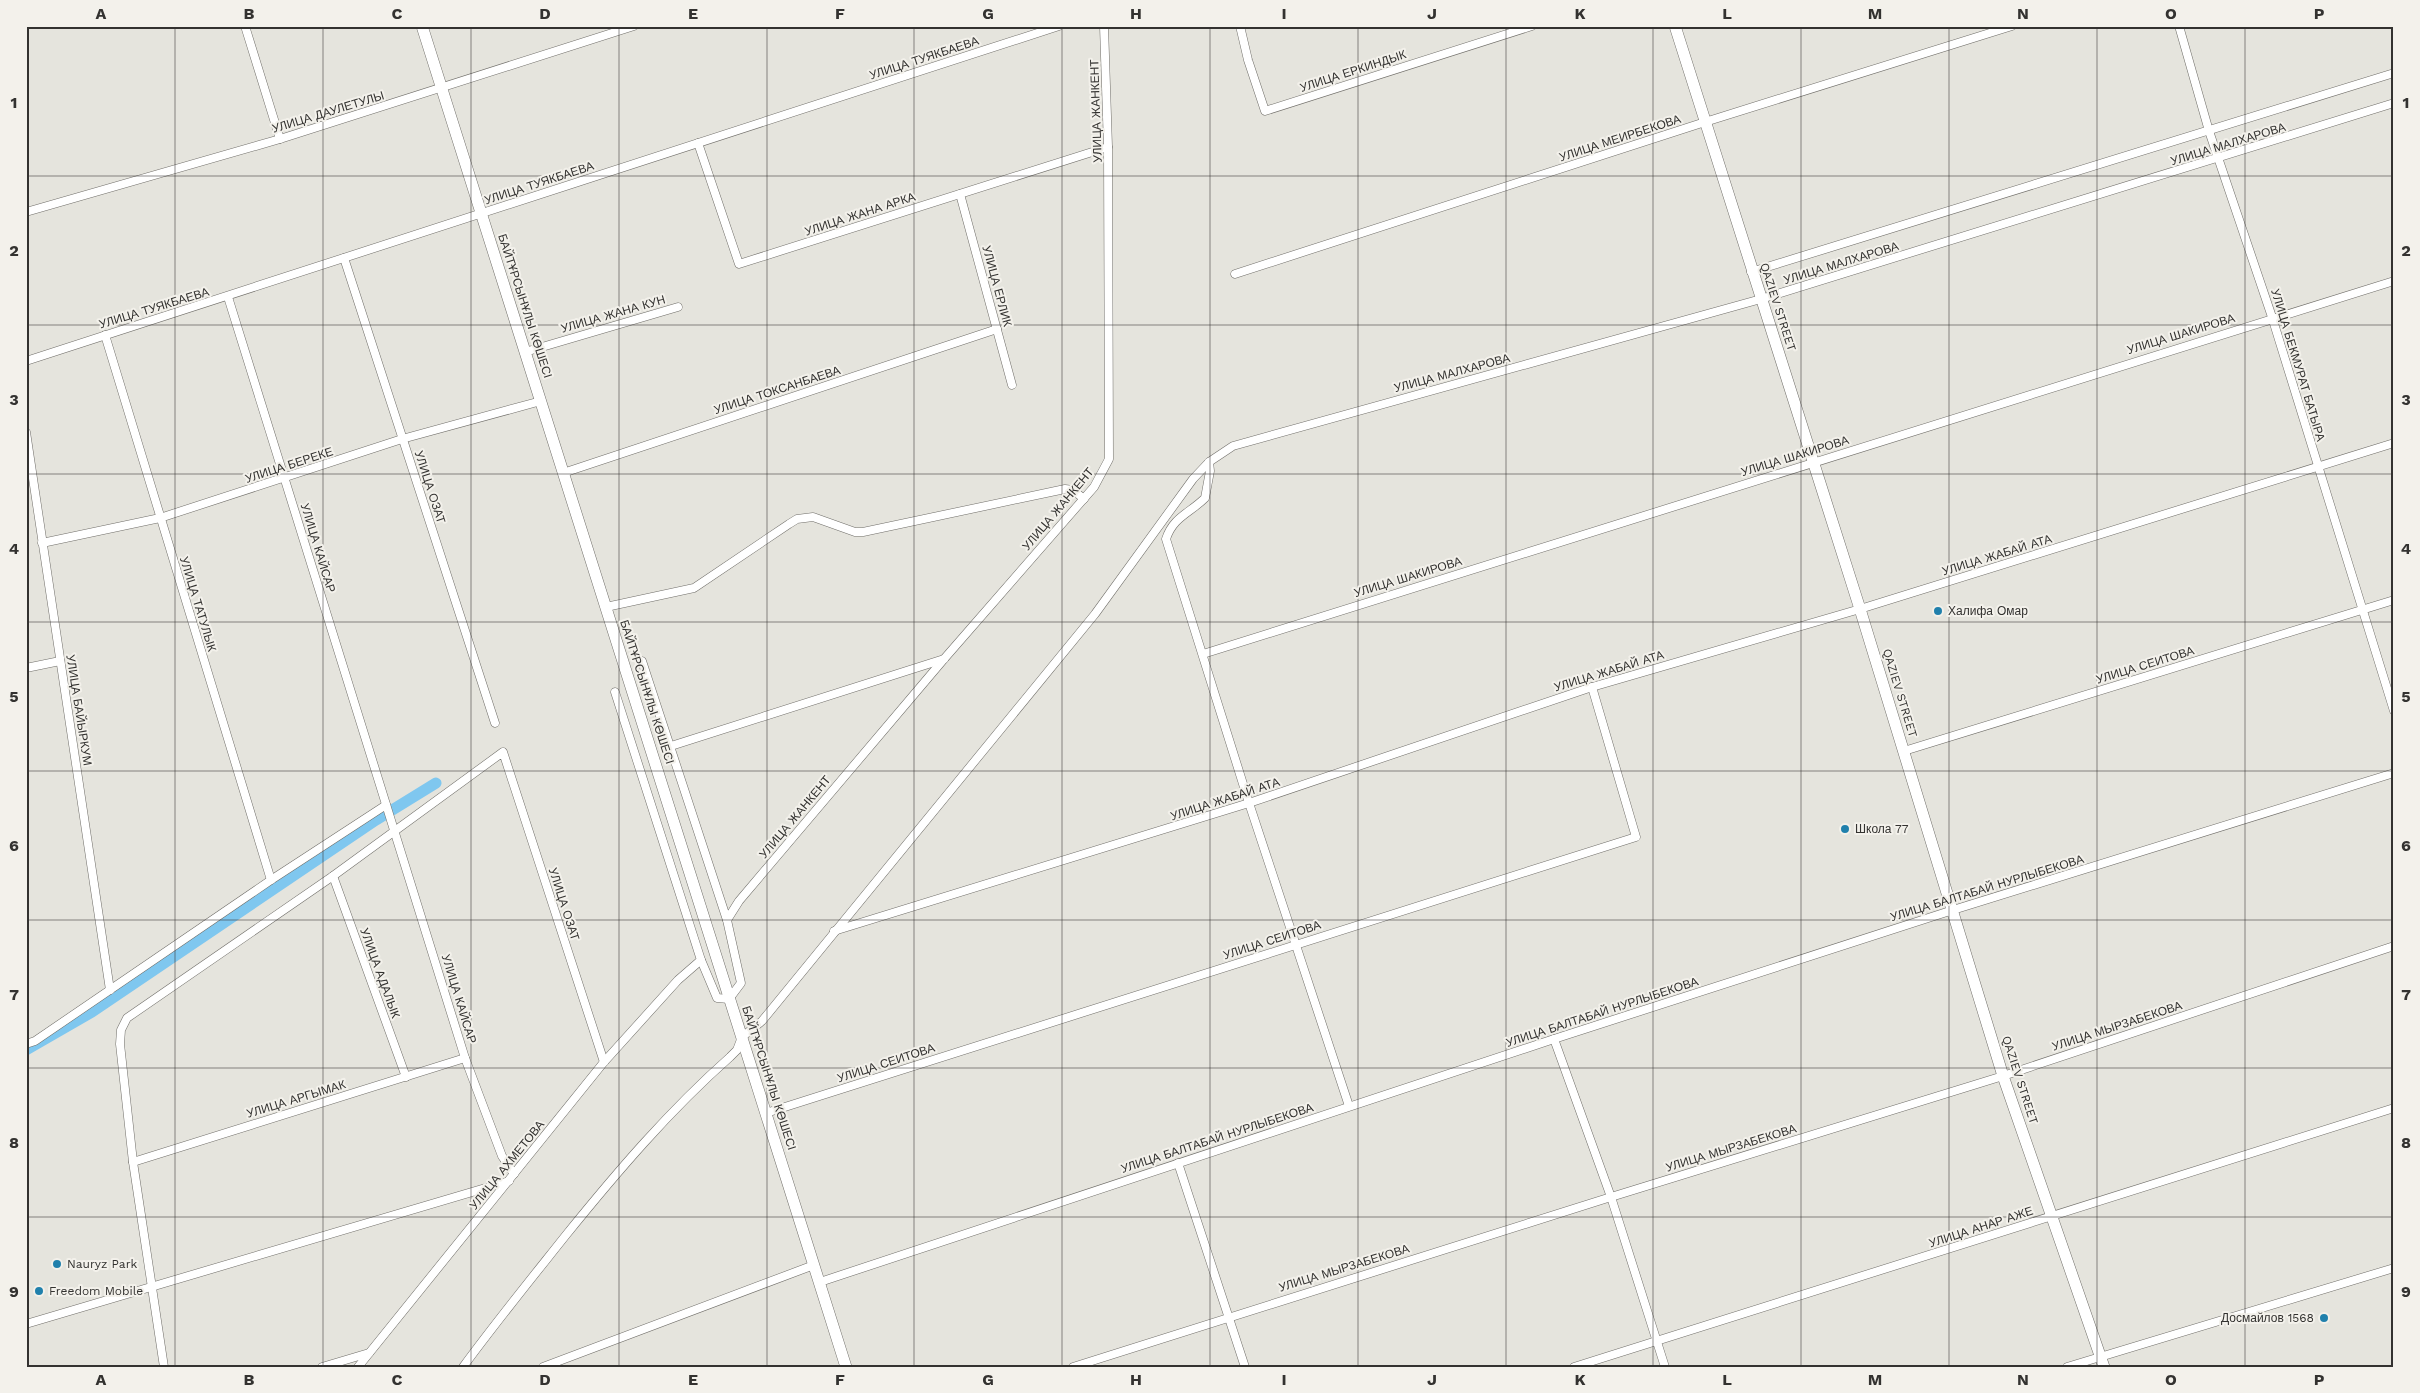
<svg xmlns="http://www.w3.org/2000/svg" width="2420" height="1393" viewBox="0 0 2420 1393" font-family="'Work Sans',sans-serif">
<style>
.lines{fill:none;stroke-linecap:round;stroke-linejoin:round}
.canal{stroke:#7fc7ef;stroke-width:11}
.street-casing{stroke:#706e69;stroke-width:9}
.secondary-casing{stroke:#706e69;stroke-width:12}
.street{stroke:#fff;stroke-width:8}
.secondary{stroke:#fff;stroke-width:11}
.grid{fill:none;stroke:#333230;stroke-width:1;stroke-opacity:0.55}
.poi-dot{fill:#2080ac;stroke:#f3f1eb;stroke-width:2}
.labels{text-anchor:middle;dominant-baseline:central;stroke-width:4;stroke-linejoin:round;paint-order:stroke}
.street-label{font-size:12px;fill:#333230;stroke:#f3f1eb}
.poi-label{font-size:12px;fill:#333230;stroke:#f3f1eb;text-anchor:start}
.neatline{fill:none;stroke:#333230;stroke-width:2}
.grid-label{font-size:16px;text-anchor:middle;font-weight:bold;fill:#333230}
</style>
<rect width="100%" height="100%" fill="#e5e4dd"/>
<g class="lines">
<polyline class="canal" points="26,1050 92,1012 376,820 436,783"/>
<g class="street-casing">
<g id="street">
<polyline points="245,26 280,139"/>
<polyline points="1240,26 1248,60 1265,111 1532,26"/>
<polyline points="2179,26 2209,131 2272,317 2394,711"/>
<polyline points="698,143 739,264 1108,147"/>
<polyline points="960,194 1012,385"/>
<polyline points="26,212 280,139 634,26"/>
<polyline points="344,258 495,723"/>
<polyline points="1751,272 2394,73"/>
<polyline points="1235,274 1705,122 2012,26"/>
<polyline points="228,297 465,1058 502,1156 514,1174"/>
<polyline points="105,335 271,880"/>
<polyline points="525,352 678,307"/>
<polyline points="26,361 1059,26"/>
<polyline points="26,432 110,990"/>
<path d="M1209,462L1210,471L1205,498C1190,513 1173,517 1166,539L1249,803L1349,1106"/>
<polyline points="563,473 997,329"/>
<polyline points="42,543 160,518 402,439 541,401"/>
<polyline points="606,607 694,588 789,524 797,519 813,517 855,532 863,532 1065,489 1073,490 1084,499"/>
<polyline points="1203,654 2394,281"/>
<polyline points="642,661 727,920 739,901 944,659 1094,487 1109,459 1108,147 1104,26"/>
<polyline points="26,668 60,661"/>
<polyline points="671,746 944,659"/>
<polyline points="1904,751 2394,600"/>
<polyline points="333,876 406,1077"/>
<polyline points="834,931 1249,803 1592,687 1860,609 2394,443"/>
<polyline points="701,960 717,998 729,999 741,983 727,920"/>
<polyline points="1554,1039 1611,1197 1665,1367"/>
<polyline points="26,1044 35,1041 271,880 386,805"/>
<polyline points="766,1113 1636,837 1592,687"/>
<polyline points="133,1162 465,1058"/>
<polyline points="1178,1163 1245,1367"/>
<polyline points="820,1282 1554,1039 1953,910 2394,773"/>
<polyline points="26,1324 509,1181"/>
<polyline points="164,1367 133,1162 120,1044 121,1030 127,1018 333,876 503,752 604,1062"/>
<polyline points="322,1367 369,1353"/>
<polyline points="358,1367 604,1062 678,980 701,960 615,692"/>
<path d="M463,1367C496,1322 531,1279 566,1235C617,1172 669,1111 730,1057L737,1050L742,1037L762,1021L1095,614L1193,479L1209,462L1233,446L1761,299L2394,103"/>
<polyline points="543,1367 814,1265"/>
<polyline points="1073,1367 1611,1197 2003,1076 2394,946"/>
<polyline points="1574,1367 2394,1108"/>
<polyline points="2067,1367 2394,1268"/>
</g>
</g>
<g class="secondary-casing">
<g id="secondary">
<polyline points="422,26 846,1367"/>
<polyline points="1675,26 1860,609 2003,1076 2104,1367"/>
</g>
</g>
<use href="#street" class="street"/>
<use href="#secondary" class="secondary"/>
</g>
<path class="grid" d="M175,26V1367M323,26V1367M471,26V1367M619,26V1367M767,26V1367M914,26V1367M1062,26V1367M1210,26V1367M1358,26V1367M1506,26V1367M1653,26V1367M1801,26V1367M1949,26V1367M2097,26V1367M2245,26V1367M26,176H2394M26,325H2394M26,474H2394M26,622H2394M26,771H2394M26,920H2394M26,1068H2394M26,1217H2394"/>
<g class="poi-dot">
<circle cx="1938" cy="611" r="5"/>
<circle cx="1845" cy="829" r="5"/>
<circle cx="57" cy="1264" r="5"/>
<circle cx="39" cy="1291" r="5"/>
<circle cx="2324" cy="1318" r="5"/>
</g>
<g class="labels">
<g class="street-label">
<text transform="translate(924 58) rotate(-18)">УЛИЦА ТУЯКБАЕВА</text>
<text transform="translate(1353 71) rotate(-18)">УЛИЦА ЕРКИНДЫК</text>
<text transform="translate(1096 111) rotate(-92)">УЛИЦА ЖАНКЕНТ</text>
<text transform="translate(328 112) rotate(-17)">УЛИЦА ДАУЛЕТУЛЫ</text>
<text transform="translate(1620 138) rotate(-18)">УЛИЦА МЕИРБЕКОВА</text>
<text transform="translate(2228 144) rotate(-17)">УЛИЦА МАЛХАРОВА</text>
<text transform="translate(539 183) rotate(-18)">УЛИЦА ТУЯКБАЕВА</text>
<text transform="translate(860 214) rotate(-18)">УЛИЦА ЖАНА АРКА</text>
<text transform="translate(1841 263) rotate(-17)">УЛИЦА МАЛХАРОВА</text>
<text transform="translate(997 286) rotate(75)">УЛИЦА ЕРЛИК</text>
<text transform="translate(525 306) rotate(72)">БАЙТҰРСЫНҰЛЫ КӨШЕСІ</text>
<text transform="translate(1778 307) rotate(72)">QAZIEV STREET</text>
<text transform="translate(154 308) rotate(-17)">УЛИЦА ТУЯКБАЕВА</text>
<text transform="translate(613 314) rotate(-16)">УЛИЦА ЖАНА КУН</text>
<text transform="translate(2181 334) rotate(-17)">УЛИЦА ШАКИРОВА</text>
<text transform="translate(2298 365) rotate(73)">УЛИЦА БЕКМУРАТ БАТЫРА</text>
<text transform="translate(1452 373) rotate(-15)">УЛИЦА МАЛХАРОВА</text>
<text transform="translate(777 390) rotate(-18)">УЛИЦА ТОКСАНБАЕВА</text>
<text transform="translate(1795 456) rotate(-17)">УЛИЦА ШАКИРОВА</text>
<text transform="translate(289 465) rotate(-18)">УЛИЦА БЕРЕКЕ</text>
<text transform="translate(430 487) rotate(72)">УЛИЦА ОЗАТ</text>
<text transform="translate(1058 509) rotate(-50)">УЛИЦА ЖАНКЕНТ</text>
<text transform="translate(318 548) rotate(73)">УЛИЦА КАЙСАР</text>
<text transform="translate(1997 555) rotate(-17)">УЛИЦА ЖАБАЙ АТА</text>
<text transform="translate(1408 577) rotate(-17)">УЛИЦА ШАКИРОВА</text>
<text transform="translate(198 604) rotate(73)">УЛИЦА ТАТУЛЫК</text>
<text transform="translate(2145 665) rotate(-17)">УЛИЦА СЕИТОВА</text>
<text transform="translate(1609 671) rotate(-17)">УЛИЦА ЖАБАЙ АТА</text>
<text transform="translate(647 692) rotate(72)">БАЙТҰРСЫНҰЛЫ КӨШЕСІ</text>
<text transform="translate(1900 693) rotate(73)">QAZIEV STREET</text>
<text transform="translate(79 710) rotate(81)">УЛИЦА БАЙЫРКУМ</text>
<text transform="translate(1225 799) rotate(-18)">УЛИЦА ЖАБАЙ АТА</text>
<text transform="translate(795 817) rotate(-50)">УЛИЦА ЖАНКЕНТ</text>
<text transform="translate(1987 888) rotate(-17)">УЛИЦА БАЛТАБАЙ НУРЛЫБЕКОВА</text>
<text transform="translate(564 904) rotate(72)">УЛИЦА ОЗАТ</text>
<text transform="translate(1272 940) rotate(-18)">УЛИЦА СЕИТОВА</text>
<text transform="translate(380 973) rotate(70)">УЛИЦА АДАЛЫК</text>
<text transform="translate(459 999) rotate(73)">УЛИЦА КАЙСАР</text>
<text transform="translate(1602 1012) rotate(-18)">УЛИЦА БАЛТАБАЙ НУРЛЫБЕКОВА</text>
<text transform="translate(2117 1026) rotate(-18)">УЛИЦА МЫРЗАБЕКОВА</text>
<text transform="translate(886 1063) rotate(-18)">УЛИЦА СЕИТОВА</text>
<text transform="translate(769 1078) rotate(72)">БАЙТҰРСЫНҰЛЫ КӨШЕСІ</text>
<text transform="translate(2020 1080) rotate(72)">QAZIEV STREET</text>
<text transform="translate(296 1099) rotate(-17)">УЛИЦА АРГЫМАК</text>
<text transform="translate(1217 1138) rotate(-18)">УЛИЦА БАЛТАБАЙ НУРЛЫБЕКОВА</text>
<text transform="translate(1731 1148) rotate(-17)">УЛИЦА МЫРЗАБЕКОВА</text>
<text transform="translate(507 1165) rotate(-51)">УЛИЦА АХМЕТОВА</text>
<text transform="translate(1981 1227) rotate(-18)">УЛИЦА АНАР АЖЕ</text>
<text transform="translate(1344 1268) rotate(-17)">УЛИЦА МЫРЗАБЕКОВА</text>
</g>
<g class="poi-label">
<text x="1948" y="611">Халифа Омар</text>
<text x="1855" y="829">Школа 77</text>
<text x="67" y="1264">Nauryz Park</text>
<text x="49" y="1291">Freedom Mobile</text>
<text x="2314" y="1318" text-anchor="end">Досмайлов 1568</text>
</g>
</g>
<rect width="2420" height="1393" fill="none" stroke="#f3f1eb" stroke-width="55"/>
<rect x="28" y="28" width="2364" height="1338" class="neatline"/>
<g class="grid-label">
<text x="101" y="19">A</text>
<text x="249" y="19">B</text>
<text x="397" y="19">C</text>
<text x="545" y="19">D</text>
<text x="693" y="19">E</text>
<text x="840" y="19">F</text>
<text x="988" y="19">G</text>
<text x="1136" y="19">H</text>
<text x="1284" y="19">I</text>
<text x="1432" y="19">J</text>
<text x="1580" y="19">K</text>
<text x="1727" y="19">L</text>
<text x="1875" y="19">M</text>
<text x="2023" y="19">N</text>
<text x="2171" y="19">O</text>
<text x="2319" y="19">P</text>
<text x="14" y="108">1</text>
<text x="2406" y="108">1</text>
<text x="14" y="256">2</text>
<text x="2406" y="256">2</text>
<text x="14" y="405">3</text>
<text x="2406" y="405">3</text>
<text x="14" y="554">4</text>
<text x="2406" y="554">4</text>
<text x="14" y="702">5</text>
<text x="2406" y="702">5</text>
<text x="14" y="851">6</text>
<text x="2406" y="851">6</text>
<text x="14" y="1000">7</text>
<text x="2406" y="1000">7</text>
<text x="14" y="1148">8</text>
<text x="2406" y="1148">8</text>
<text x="14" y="1297">9</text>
<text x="2406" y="1297">9</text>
<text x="101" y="1385">A</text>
<text x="249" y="1385">B</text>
<text x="397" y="1385">C</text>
<text x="545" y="1385">D</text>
<text x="693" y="1385">E</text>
<text x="840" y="1385">F</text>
<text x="988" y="1385">G</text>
<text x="1136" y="1385">H</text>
<text x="1284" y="1385">I</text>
<text x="1432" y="1385">J</text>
<text x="1580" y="1385">K</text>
<text x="1727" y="1385">L</text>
<text x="1875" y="1385">M</text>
<text x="2023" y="1385">N</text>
<text x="2171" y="1385">O</text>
<text x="2319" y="1385">P</text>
</g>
</svg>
